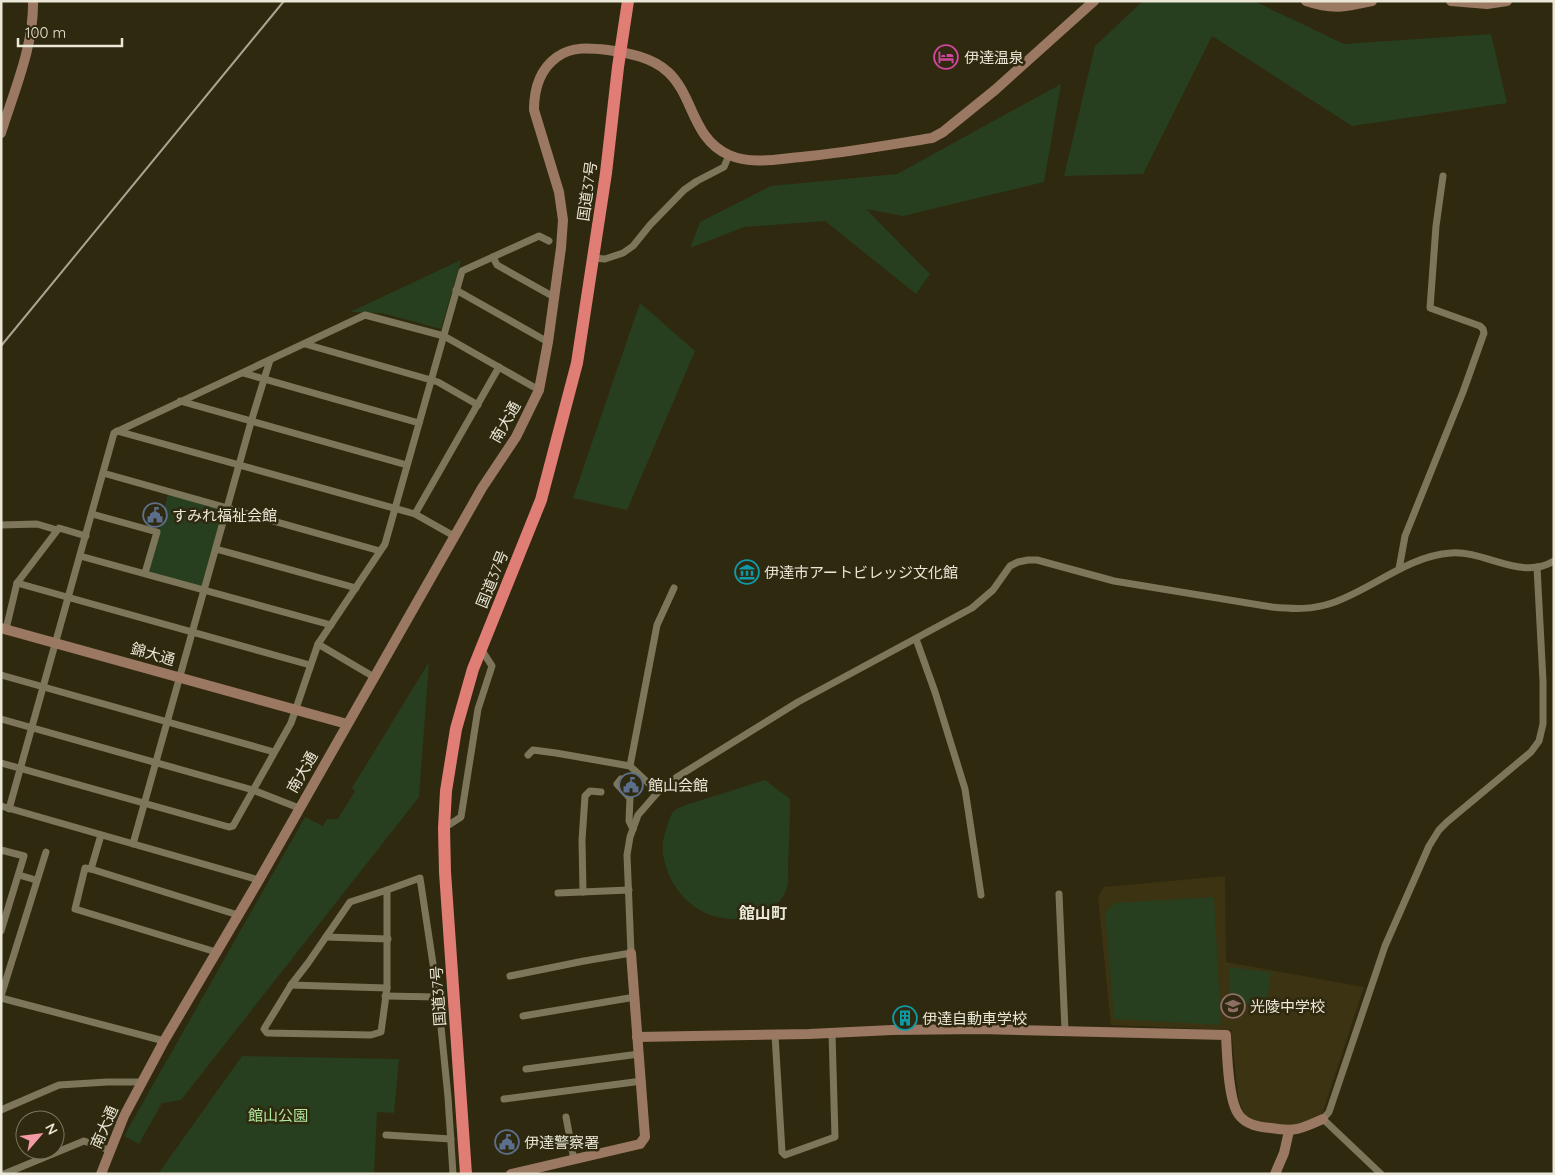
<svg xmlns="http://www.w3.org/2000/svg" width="1555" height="1175" viewBox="0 0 1555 1175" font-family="Quicksand,'Noto Sans JP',sans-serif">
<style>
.built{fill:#3b3311}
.green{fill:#273f1f}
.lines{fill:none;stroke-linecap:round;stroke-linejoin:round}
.street{stroke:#7d765a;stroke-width:7}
.secondary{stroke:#9b7862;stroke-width:10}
.highway{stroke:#e07e75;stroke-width:12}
.rail{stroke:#aaa592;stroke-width:2}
.labels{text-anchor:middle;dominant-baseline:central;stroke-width:5;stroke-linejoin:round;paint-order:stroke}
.poi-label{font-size:15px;fill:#eae7d7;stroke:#2f290f;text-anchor:start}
.street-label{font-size:15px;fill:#eae7d7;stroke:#2f290f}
.park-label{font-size:15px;fill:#afe79c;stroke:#2f290f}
.neighbourhood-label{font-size:16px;font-weight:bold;fill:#eae7d7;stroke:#2f290f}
</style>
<rect width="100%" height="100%" fill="#2f290f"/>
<polygon class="built" points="1225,876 1226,962 1364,987 1322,1114 1305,1123 1281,1126 1256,1121 1245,1115 1239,1101 1231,1030 1111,1025 1098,897 1104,887"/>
<g class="green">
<polygon points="1143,1 1254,1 1344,44 1491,34 1507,103 1352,126 1212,36 1143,174 1064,176 1095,46"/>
<polygon points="1061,84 1044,182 903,216 866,209 930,274 916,294 825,221 744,227 690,248 700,222 771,186 897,174"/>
<polygon points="461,260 441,329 382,313 350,312"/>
<polygon points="640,303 695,351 627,510 573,498"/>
<polygon points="168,494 221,508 223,512 201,588 148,571"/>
<polygon points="429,662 419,797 181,1100 162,1103 139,1144 124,1136 305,817 323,826 327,819 338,819 355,791 352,788"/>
<path d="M765,780L790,799C790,821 789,843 788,864C788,873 789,884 786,891C781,903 772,908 761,913C723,929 685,911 669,875C662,858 660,844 667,827C668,822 671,813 675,810C678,808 683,806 686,805Z"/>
<polygon points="1214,897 1221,1025 1114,1019 1105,913 1114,903"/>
<polygon points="1229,967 1271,972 1266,1007 1229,1001"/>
<polygon points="242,1056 399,1059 394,1113 377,1112 374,1174 158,1174"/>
</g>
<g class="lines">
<g class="street">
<polyline points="493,257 497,265 554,297"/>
<polyline points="593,258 605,259 623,253 633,246 650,225 684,190 697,181 724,167 729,155"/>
<polyline points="456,290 548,342"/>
<polyline points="305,344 438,382 478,405"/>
<polyline points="243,373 419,423"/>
<polyline points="180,401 407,465"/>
<polyline points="117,431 415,514 454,536"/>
<polyline points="103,473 380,551"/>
<polyline points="92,514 157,532 145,573"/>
<polyline points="415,514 499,367"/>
<polyline points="1,525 37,524 57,530"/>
<polyline points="216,549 356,588"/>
<polyline points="80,556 331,625"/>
<polyline points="1399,569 1405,536 1463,392 1484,333 1483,329 1480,326 1430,308 1436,226 1443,176"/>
<polyline points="17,583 310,665"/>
<polyline points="6,629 17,583 59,528 86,536"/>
<polyline points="916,639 935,692 965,789 981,895"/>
<polyline points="318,644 374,677"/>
<polyline points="1,675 274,752"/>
<polyline points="1,719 253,790 299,808"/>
<polyline points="528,755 533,750 556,753 630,766 658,792"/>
<polyline points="1,763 229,827 233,826 291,723 318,644 385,544 462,271 539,236 549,241"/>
<polyline points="630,766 657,625 674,588"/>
<polyline points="621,779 617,784 630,798 629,821 633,829"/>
<polyline points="1,806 259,880"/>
<polyline points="9,809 114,433 365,315 444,336 539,390"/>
<polyline points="444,828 461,817 478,709 492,666 481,649"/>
<polyline points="101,835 91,869 85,868 75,909 216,952"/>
<polyline points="133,844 251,422 270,360"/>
<polyline points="1,850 24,856 1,931"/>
<polyline points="91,869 238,915"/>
<polyline points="19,875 36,880"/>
<polygon points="387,890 387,988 381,1032 371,1035 267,1033 264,1029 291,985 308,963 350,902"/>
<polyline points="387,890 420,878 438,997"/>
<polyline points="583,892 582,840 585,796 590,791 601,792"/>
<polyline points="558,893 629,890"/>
<polyline points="1059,894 1065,1030"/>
<polyline points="326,937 388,939"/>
<path d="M510,976L584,961L631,953L627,855L630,837L638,815L658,792L677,777L798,702L972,608L993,590L1010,566L1018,562L1028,560H1037L1114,581L1272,607C1293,609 1312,610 1332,603C1373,589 1407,556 1451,553C1485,550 1521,581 1554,561"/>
<polyline points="291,985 387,988"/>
<polyline points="1,996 46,852"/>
<polyline points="385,996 438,997 448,1097 453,1174"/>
<polyline points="1,998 164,1041"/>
<polyline points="523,1016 635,997"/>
<polyline points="775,1035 782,1152 785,1155 835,1137 832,1033"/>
<polyline points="526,1069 639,1054"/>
<polyline points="504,1099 642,1081"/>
<polyline points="1,1110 59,1085 107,1082 142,1082"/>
<polyline points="566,1117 574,1160"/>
<polyline points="386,1135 451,1139"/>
<polyline points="4,1174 84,1141 109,1150"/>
<polyline points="1381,1174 1323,1119 1329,1112 1385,946 1429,846 1439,830 1447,822 1531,752 1539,741 1543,724 1543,681 1537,567"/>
</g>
<g class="secondary">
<path d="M1306,1C1333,10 1345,7 1372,1"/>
<polyline points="1451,1 1487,4 1507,1"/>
<path d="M1,133C14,91 34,46 33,1"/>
<polyline points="1,628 347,724"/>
<path d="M637,1037L809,1034L892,1030L980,1029L1226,1035C1227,1054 1228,1101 1239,1115C1246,1125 1260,1127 1271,1128C1295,1132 1301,1129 1323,1119"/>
<path d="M101,1174L124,1116L164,1041L259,880L482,488L516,437L539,390L548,342L561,248L563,220L559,192L534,110C534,90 539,70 557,57C572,46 590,48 608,50C628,53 652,57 668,72C694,96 692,139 729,155C752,165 777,159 801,157C845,153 888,145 932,138L943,132L995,90L1094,1"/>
<polyline points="511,1174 640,1144 645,1137 631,953"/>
<polyline points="1275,1174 1284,1153 1289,1131"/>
</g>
<polyline class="highway" points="466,1174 445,872 444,828 446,791 456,729 473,669 541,500 577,363 606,173 618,67 628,1"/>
<polyline class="rail" points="1,346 284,1"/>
</g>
<defs>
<g id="hotel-ring" transform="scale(1.25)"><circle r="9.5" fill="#2f290f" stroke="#d1479c" stroke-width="1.5"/><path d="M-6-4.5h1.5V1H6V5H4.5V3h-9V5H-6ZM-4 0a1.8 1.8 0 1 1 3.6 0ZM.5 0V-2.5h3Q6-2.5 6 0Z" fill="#d1479c"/></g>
<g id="civic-ring" transform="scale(1.25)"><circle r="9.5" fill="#2f290f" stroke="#5c6f8a" stroke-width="1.5"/><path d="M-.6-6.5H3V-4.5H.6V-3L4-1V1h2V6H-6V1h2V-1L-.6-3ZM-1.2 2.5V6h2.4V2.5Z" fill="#5c6f8a"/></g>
<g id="museum-ring" transform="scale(1.25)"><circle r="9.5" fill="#2f290f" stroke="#0f9aa8" stroke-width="1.5"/><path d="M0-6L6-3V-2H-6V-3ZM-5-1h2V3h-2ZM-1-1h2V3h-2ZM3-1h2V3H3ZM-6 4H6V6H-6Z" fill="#0f9aa8"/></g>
<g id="school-ring" transform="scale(1.25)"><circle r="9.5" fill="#2f290f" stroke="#8d6e63" stroke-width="1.5"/><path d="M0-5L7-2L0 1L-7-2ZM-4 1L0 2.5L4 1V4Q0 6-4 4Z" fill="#8d6e63"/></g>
<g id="building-ring" transform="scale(1.25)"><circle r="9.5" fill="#2f290f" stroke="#0f9aa8" stroke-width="1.5"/><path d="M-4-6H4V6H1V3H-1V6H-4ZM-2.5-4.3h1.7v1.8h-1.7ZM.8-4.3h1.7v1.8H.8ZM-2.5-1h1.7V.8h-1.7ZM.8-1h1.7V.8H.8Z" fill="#0f9aa8"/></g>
</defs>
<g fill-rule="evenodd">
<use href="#hotel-ring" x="946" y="57"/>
<use href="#civic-ring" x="155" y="515"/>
<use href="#museum-ring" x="747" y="572"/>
<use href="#civic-ring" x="631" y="785"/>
<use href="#school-ring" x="1233" y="1006"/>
<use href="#building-ring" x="905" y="1018"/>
<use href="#civic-ring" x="507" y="1142"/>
</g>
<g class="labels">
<g class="poi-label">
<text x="964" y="57">伊達温泉</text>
<text x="172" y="515">すみれ福祉会館</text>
<text x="764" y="572">伊達市アートビレッジ文化館</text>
<text x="648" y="785">館山会館</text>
<text x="1250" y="1006">光陵中学校</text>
<text x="922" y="1018">伊達自動車学校</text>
<text x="524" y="1142">伊達警察署</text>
</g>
<g class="street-label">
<text transform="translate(587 191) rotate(-82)">国道37号</text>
<text transform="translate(505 422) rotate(-60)">南大通</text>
<text transform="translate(492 579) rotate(-68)">国道37号</text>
<text transform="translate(153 654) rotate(16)">錦大通</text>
<text transform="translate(302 772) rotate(-60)">南大通</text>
<text transform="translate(438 996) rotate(-94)">国道37号</text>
<text transform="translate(104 1127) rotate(-66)">南大通</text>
</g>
<g class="park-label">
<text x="278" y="1115">館山公園</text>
</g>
<g class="neighbourhood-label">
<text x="763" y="913">館山町</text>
</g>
</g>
<rect width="1555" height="1175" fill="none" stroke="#eae7d7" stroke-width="5"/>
<g transform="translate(40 1135) rotate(62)"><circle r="24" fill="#2f290f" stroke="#7a755f"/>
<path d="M0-4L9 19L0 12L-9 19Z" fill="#f49aa6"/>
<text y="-8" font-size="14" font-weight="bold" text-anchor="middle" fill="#eae7d7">N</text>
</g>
<path d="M18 38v8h104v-8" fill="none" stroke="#eae7d7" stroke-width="2.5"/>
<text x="25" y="38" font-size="15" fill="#eae7d7" stroke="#2f290f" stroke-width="4" paint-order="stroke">100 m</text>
</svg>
